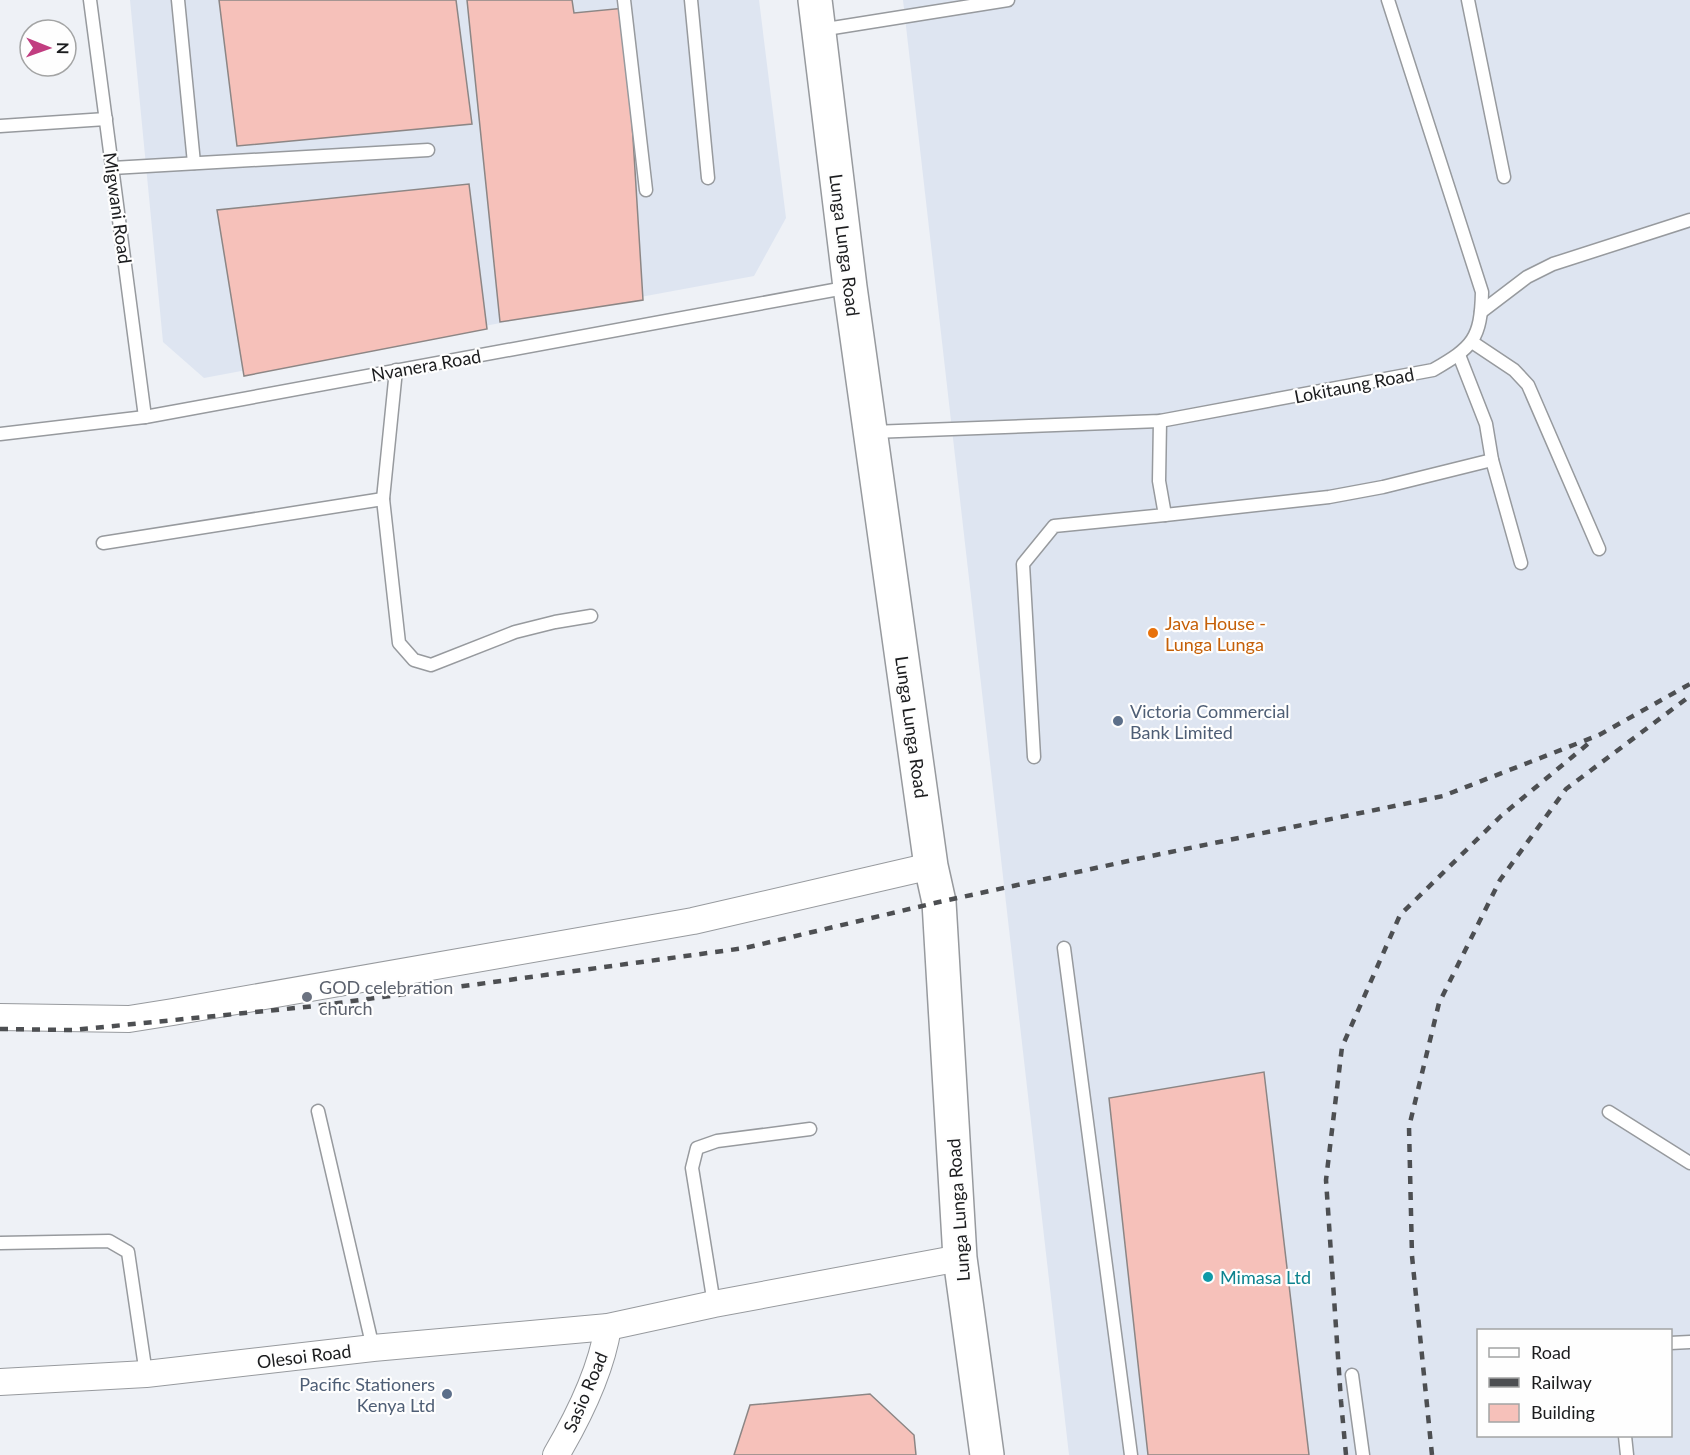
<svg xmlns="http://www.w3.org/2000/svg" width="1690" height="1455" viewBox="0 0 1690 1455" font-family="Lato,sans-serif">
<style>
.built{fill:#dee5f1;fill-rule:evenodd}
.building{fill:#f6c1ba;stroke:#8c8685;stroke-width:1.5}
.lines{fill:none;stroke-linecap:round;stroke-linejoin:round}
.lane-casing{stroke:#979a9e;stroke-width:15}
.street-casing{stroke:#979a9e;stroke-width:28}
.secondary-casing{stroke:#979a9e;stroke-width:36}
.lane{stroke:#fff;stroke-width:12}
.street{stroke:#fff;stroke-width:26}
.secondary{stroke:#fff;stroke-width:33}
.rail{stroke:#4d4f52;stroke-width:4.5;stroke-dasharray:8 8;stroke-linecap:butt}
.food-dot{fill:#e8710a;stroke:#fefefe;stroke-width:2}
.service-dot{fill:#5c6f8a;stroke:#fefefe;stroke-width:2}
.worship-dot{fill:#6b7280;stroke:#fefefe;stroke-width:2}
.culture-dot{fill:#0f9aa8;stroke:#fefefe;stroke-width:2}
.labels{text-anchor:middle;dominant-baseline:central;stroke-width:4.5;stroke-linejoin:round;paint-order:stroke}
.street-label{font-size:18px;fill:#1b1c1e;stroke:#fefefe}
.food-label{font-size:18px;fill:#c56008;stroke:#fefefe;text-anchor:start}
.service-label{font-size:18px;fill:#4e5e75;stroke:#fefefe;text-anchor:start}
.worship-label{font-size:18px;fill:#5b616d;stroke:#fefefe;text-anchor:start}
.culture-label{font-size:18px;fill:#0d838f;stroke:#fefefe;text-anchor:start}
</style>
<rect width="100%" height="100%" fill="#eef1f6"/>
<g class="built">
<polygon points="130,0 759,0 786,218 754,276 204,378 163,342"/>
<path d="M903,0H1690V1455H1069ZM1478,1330H1670V1436H1478Z"/>
</g>
<g class="building">
<polygon points="219,0 456,0 472,124 237,146"/>
<polygon points="467,0 572,0 574,13 625,8 643,300 500,322"/>
<polygon points="469,184 487,329 244,376 217,210"/>
<polygon points="1264,1072 1309,1455 1148,1455 1109,1098"/>
<polygon points="870,1394 914,1435 916,1455 734,1455 750,1405"/>
</g>
<g class="lines">
<g class="lane-casing">
<g id="lane">
<polyline points="90,0 145,417"/>
<polyline points="178,0 194,163"/>
<polyline points="624,0 646,190"/>
<polyline points="691,0 708,178"/>
<polyline points="1468,0 1504,177"/>
<polyline points="820,30 1008,0"/>
<polyline points="0,126 106,119"/>
<polyline points="112,168 428,150"/>
<polyline points="1481,312 1527,277 1553,264 1690,220"/>
<polyline points="1472,342 1514,370 1528,385 1599,549"/>
<polyline points="396,370 383,499 399,643 414,660 431,665 515,632 555,622 591,616"/>
<path d="M872,432L1160,421L1433,370C1473,347 1481,339 1482,292L1388,0"/>
<polyline points="0,434 145,417 850,287"/>
<polyline points="1492,460 1521,563"/>
<polyline points="1165,515 1329,497 1383,487 1492,460 1486,424 1459,355"/>
<polyline points="103,543 383,499"/>
<polyline points="1034,757 1023,564 1054,526 1165,515 1159,481 1160,421"/>
<polyline points="1064,948 1131,1455"/>
<polyline points="318,1111 373,1348"/>
<polyline points="1609,1112 1690,1163"/>
<polyline points="0,1243 109,1241 128,1252 146,1374"/>
<polyline points="714,1304 692,1168 697,1148 717,1141 810,1129"/>
<polyline points="1670,1343 1690,1342"/>
<polyline points="1352,1375 1363,1455"/>
<polyline points="1625,1436 1627,1455"/>
</g>
</g>
<g class="street-casing">
<g id="street">
<polyline points="0,1017 129,1019 173,1012 693,921 931,866"/>
<polyline points="0,1382 146,1374 373,1348 608,1327 714,1304 960,1258"/>
<path d="M556,1455C579,1416 601,1372 608,1327"/>
</g>
</g>
<g class="secondary-casing">
<polyline id="secondary" points="815,0 850,287 931,866 939,902 960,1258 987,1455"/>
</g>
<use href="#lane" class="lane"/>
<use href="#street" class="street"/>
<use href="#secondary" class="secondary"/>
<g class="rail">
<polyline points="0,1029 73,1030 316,1006 745,948 939,902 1151,856 1443,796 1599,735 1690,684"/>
<polyline points="1346,1455 1341,1401 1326,1180 1342,1047 1400,915 1501,816 1589,743"/>
<polyline points="1432,1455 1412,1256 1409,1127 1439,1003 1500,880 1566,789 1690,696"/>
</g>
</g>
<circle class="food-dot" cx="1153" cy="633" r="6"/>
<g class="service-dot">
<circle cx="1118" cy="721" r="6"/>
<circle cx="447" cy="1394" r="6"/>
</g>
<circle class="worship-dot" cx="307" cy="997" r="6"/>
<circle class="culture-dot" cx="1208" cy="1277" r="6"/>
<g class="labels">
<g class="street-label">
<text transform="translate(118 208) rotate(82)">Migwani Road</text>
<text transform="translate(845 245) rotate(83)">Lunga Lunga Road</text>
<text transform="translate(426 365) rotate(-10)">Nvanera Road</text>
<text transform="translate(1354 385) rotate(-11)">Lokitaung Road</text>
<text transform="translate(912 727) rotate(82)">Lunga Lunga Road</text>
<text transform="translate(958 1210) rotate(-94)">Lunga Lunga Road</text>
<text transform="translate(304 1356) rotate(-7)">Olesoi Road</text>
<text transform="translate(585 1392) rotate(-67)">Sasio Road</text>
</g>
<g class="food-label">
<text x="1165" y="623">Java House -<tspan x="1165" dy="21">Lunga Lunga</tspan></text>
</g>
<g class="service-label">
<text x="1130" y="711">Victoria Commercial<tspan x="1130" dy="21">Bank Limited</tspan></text>
<text x="435" y="1384" text-anchor="end">Pacific Stationers<tspan x="435" dy="21">Kenya Ltd</tspan></text>
</g>
<g class="worship-label">
<text x="319" y="987">GOD celebration<tspan x="319" dy="21">church</tspan></text>
</g>
<g class="culture-label">
<text x="1220" y="1277">Mimasa Ltd</text>
</g>
</g>
<rect x="1477" y="1329" width="195" height="108" fill="#fefefe" stroke="#a3a4a4" stroke-width="1.5"/>
<rect x="1489" y="1348" width="30" height="9" fill="#ffffff" stroke="#a3a4a4" stroke-width="1.5"/>
<text x="1531" y="1359" font-size="18" fill="#1b1c1e">Road</text>
<rect x="1489" y="1378" width="30" height="9" fill="#4d4f52" stroke="#a3a4a4" stroke-width="1.5"/>
<text x="1531" y="1389" font-size="18" fill="#1b1c1e">Railway</text>
<rect x="1489" y="1404" width="30" height="18" fill="#f6c1ba" stroke="#a3a4a4" stroke-width="1.5"/>
<text x="1531" y="1419" font-size="18" fill="#1b1c1e">Building</text>
<g transform="translate(48 48) rotate(91)"><circle r="28" fill="#fefefe" stroke="#a3a4a4" stroke-width="1.5"/>
<path d="M0-4.5L10 22L0 15L-10 22Z" fill="#c13d80"/>
<text y="-9" font-size="16" font-weight="bold" text-anchor="middle" fill="#1b1c1e">N</text>
</g>
</svg>
